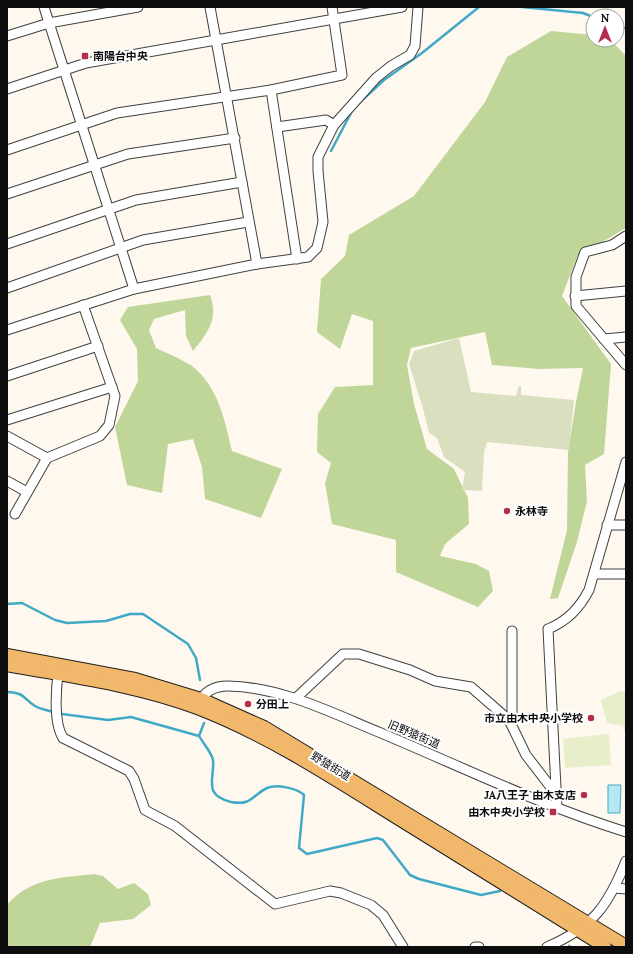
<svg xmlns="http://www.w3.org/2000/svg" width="633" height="954" viewBox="0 0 633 954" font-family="Lora,'Noto Sans JP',serif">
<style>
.forest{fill:#c0d699}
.cemetery{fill:#dadfc0}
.pitch{fill:#e8eeca}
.water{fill:#b5e7f3;stroke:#40a9c6}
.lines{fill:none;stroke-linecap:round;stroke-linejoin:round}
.stream{stroke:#40a9c6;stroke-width:2.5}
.minor-casing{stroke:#404040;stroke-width:11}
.major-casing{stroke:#1e1e1e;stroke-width:14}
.minor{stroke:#fff;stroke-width:9}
.major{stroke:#f1b86b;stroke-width:12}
.poi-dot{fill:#b52c4c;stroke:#fff;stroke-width:1.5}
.labels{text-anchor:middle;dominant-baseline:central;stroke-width:4;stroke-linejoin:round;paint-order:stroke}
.poi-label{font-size:11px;font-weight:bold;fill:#0d0d0d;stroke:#fff;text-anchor:start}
.street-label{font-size:11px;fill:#0d0d0d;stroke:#fff}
</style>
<rect width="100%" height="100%" fill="#fef8ee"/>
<g class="forest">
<polygon points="551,31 593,35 593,40 611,40 626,56 626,228 577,257 562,296 611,364 604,454 585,465 587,501 577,542 558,598 550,599 567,530 568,452 576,402 583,368 539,369 492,365 485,332 411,348 407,365 414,404 427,449 454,469 468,498 469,524 445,544 440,556 476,564 489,571 493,591 478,607 396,572 396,540 332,524 325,483 331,463 317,452 318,414 335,387 373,385 373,321 352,314 340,349 317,332 321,279 345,256 349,235 414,196 485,102 507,57"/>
<path d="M210,295C219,319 208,332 193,351L186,336L185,310L154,319L149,330L156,348C167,353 181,359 192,366C218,386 225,421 232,451L282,469L261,518L205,499L202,467L193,439L168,444L162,493L127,485L115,427L138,381L137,349L120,320L128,307Z"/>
<path d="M94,874L103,876L118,889L134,883L148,894L151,905L133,919L100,923L90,947H7V905C31,877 61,878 94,874Z"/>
</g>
<polygon class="cemetery" points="459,338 471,392 516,396 519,386 521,386 521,395 574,400 569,450 487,442 484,453 482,491 462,490 465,472 444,457 437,438 429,433 422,405 409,364 414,351"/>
<g class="pitch">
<polygon points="620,691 626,692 626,736 623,726 607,723 601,700"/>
<polygon points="609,734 611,765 565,768 563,739"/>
</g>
<polygon class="water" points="608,785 621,785 620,813 608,813"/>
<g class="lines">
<g class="stream">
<polyline points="522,7 583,13 593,17"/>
<polyline points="617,29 626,28"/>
<polyline points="358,104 384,80 422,53 479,7"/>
<polyline points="331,151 353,109"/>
<polyline points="7,604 22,603 55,620 67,623 106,621 130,614 143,614 188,644 196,658 200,680"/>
<path d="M7,692C26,693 22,698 35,706C40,709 47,710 53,712"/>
<polyline points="62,714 108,720 131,717 199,736"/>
<path d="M204,723L199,736C203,743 212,753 213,760C215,778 202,795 231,802C252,806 252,795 267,788C276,784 297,788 304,795L299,848L307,854L377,838L383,840L410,875L419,879L481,895L500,891"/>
<polyline points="569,946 570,947"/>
</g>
<g class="minor-casing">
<g id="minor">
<polyline points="44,7 134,289"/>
<polyline points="210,7 257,264"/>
<polyline points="7,36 49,23 138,7"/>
<polyline points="7,89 86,63 402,7"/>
<polyline points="271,90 297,259"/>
<polyline points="277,127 326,120 334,125"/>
<polyline points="7,150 117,113 271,90 342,75 332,7"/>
<polyline points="7,194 128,154 235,138"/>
<polyline points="626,236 612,245 585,252 576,277 576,306 626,365"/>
<polyline points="7,244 136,200 242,182"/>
<polyline points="7,288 143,240 248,222"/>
<polyline points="575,296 626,291"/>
<polyline points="7,330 134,289 257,264 308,257 317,248 323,222 318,171 318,157 334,125 376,78 391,66 410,55 415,46 418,7"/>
<polyline points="604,339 626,337"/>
<polyline points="7,376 98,346"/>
<polyline points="7,420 112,387"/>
<polyline points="7,436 47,458 100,436 109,425 115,396 83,305"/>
<polyline points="7,481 27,492"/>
<polyline points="15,514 47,458"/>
<polyline points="607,525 626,525"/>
<polyline points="595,574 626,574"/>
<path d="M59,668C56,686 53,722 63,738L129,771L134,779L145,810L175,826L275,904L330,891L341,893L371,905L383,915L403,947"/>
<polyline points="296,698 343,654 359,654 410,670 435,681 471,687 509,720 526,755 556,794"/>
<path d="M199,704C204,691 215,686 228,686C282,687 332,713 381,733C462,767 542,806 626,832"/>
<polyline points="509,720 512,715 512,631"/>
<path d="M557,808L548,629C567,621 579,609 589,590L626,462"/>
<polyline points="615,888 626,889"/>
<polyline points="475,947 479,947"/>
<path d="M547,947C593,927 608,906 626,861"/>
</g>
</g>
<g class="major-casing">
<g id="major">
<polyline points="7,655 135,679 201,699 264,727 626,946"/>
<path d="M7,665C71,677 136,685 197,708C267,735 330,776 394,816C464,860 535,903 605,947"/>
</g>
</g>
<use href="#minor" class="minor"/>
<use href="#major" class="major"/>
</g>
<g class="poi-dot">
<rect x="81" y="52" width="8" height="8" rx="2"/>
<circle cx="507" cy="511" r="4"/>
<circle cx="248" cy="704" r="4"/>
<circle cx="591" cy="718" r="4"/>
<circle cx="584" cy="795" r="4"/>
<rect x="549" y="808" width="8" height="8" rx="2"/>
</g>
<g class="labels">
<g class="poi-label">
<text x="93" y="56">南陽台中央</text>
<text x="515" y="511">永林寺</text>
<text x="256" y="704">分田上</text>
<text x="583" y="718" text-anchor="end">市立由木中央小学校</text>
<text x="576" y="795" text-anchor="end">JA八王子 由木支店</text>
<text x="545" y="812" text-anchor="end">由木中央小学校</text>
</g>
<g class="street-label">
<text transform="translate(414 734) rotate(23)">旧野猿街道</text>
<text transform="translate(331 766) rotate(31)">野猿街道</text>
</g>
</g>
<rect width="633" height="954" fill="none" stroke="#0d0d0d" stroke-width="16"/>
<g transform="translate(605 28)"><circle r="19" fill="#ffffff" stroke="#9e9e9e"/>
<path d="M0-3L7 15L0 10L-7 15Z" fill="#b52c4c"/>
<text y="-6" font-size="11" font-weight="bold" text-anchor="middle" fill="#0d0d0d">N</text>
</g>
</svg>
